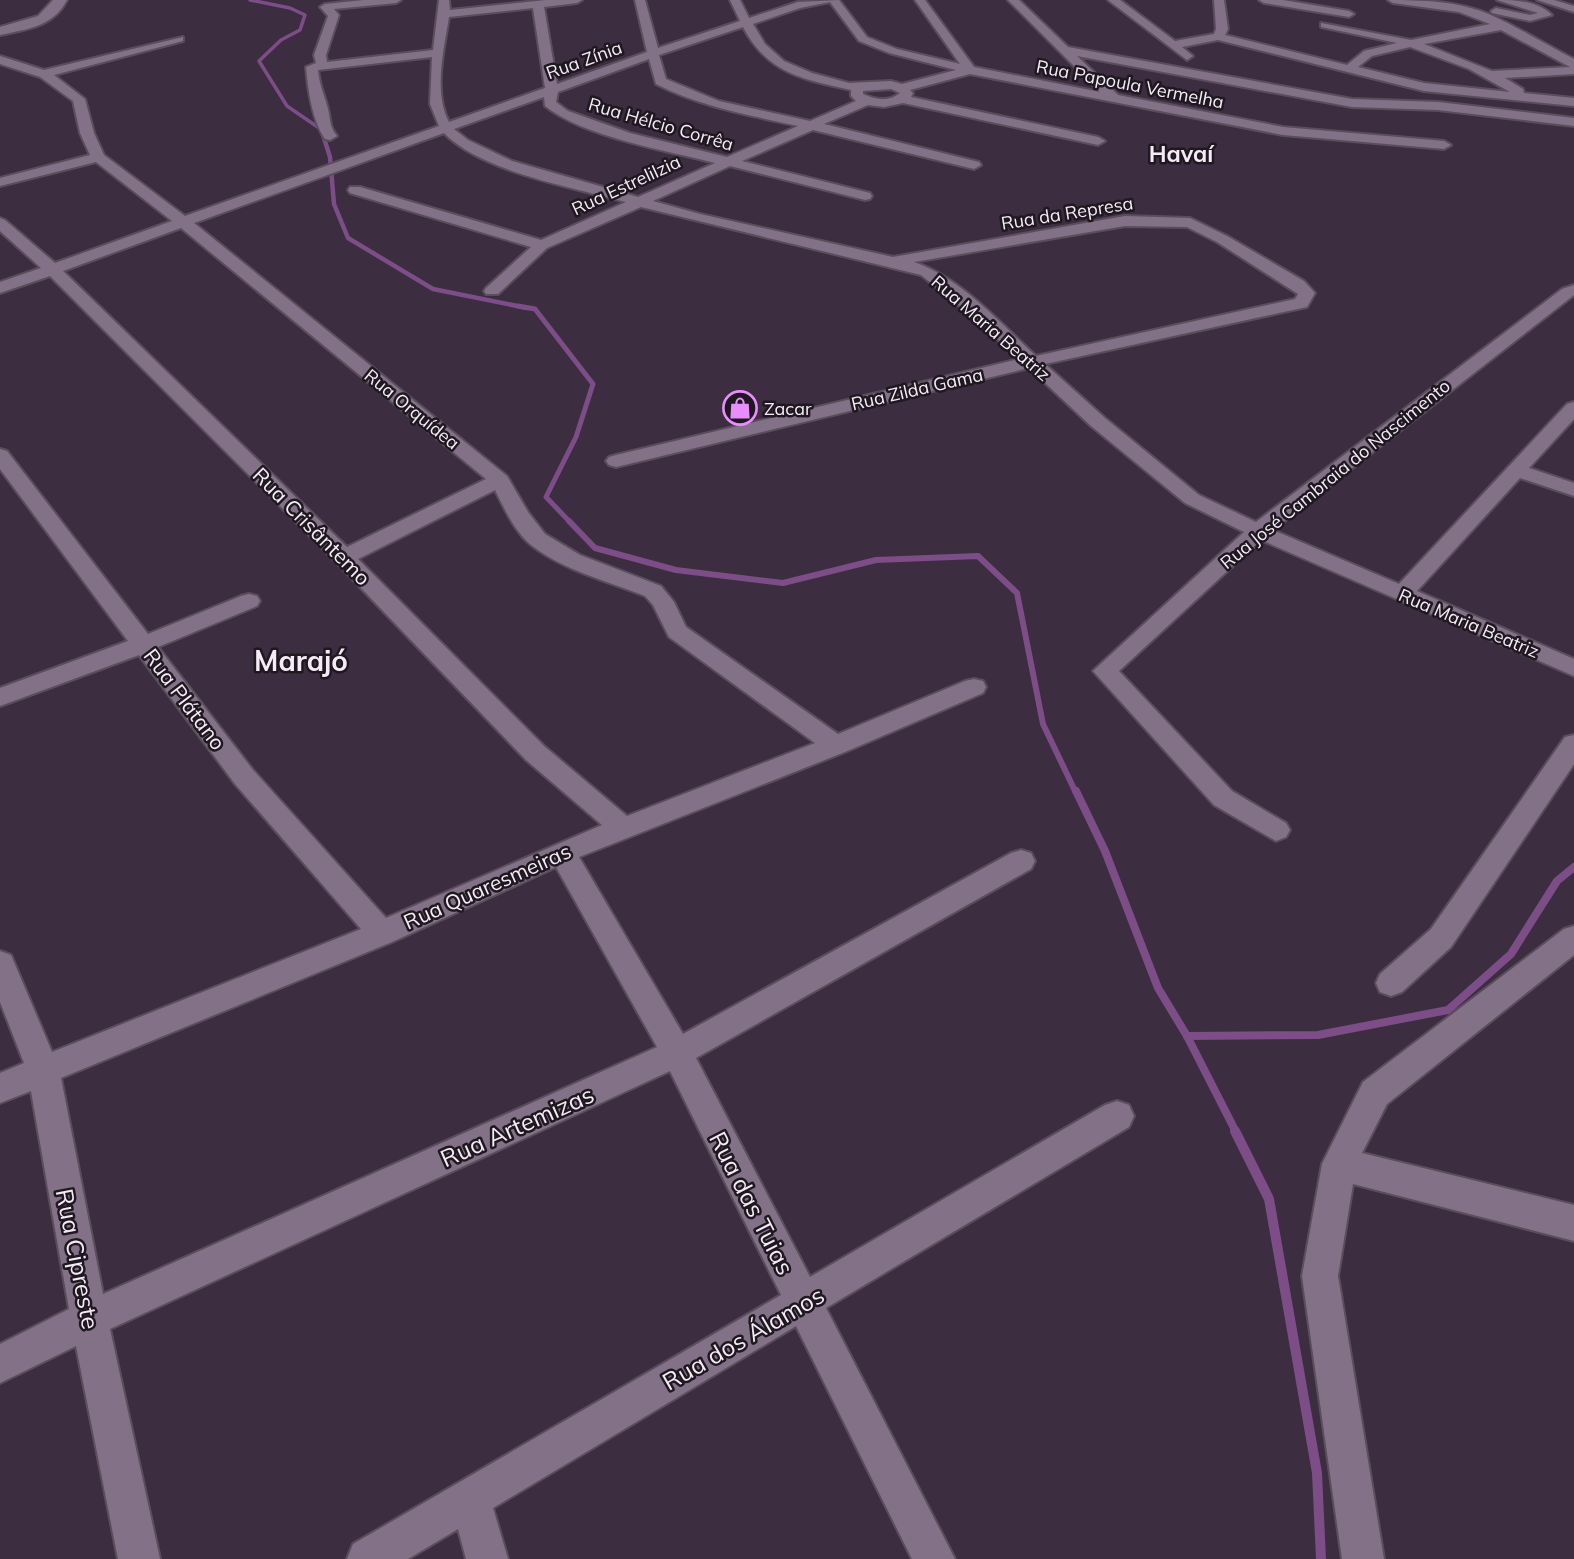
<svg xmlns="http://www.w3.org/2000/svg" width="1574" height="1559" viewBox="0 0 1574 1559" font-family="Mulish,sans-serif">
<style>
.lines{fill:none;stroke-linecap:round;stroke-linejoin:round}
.stream-far5{stroke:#7c4d87;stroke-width:3.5}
.stream-far4{stroke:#7c4d87;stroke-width:4.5}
.stream-far3{stroke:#7c4d87;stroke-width:5}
.stream-far2{stroke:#7c4d87;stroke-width:6}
.stream-far1{stroke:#7c4d87;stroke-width:8}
.stream{stroke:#7c4d87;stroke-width:10}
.minor-casing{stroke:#5a4d5c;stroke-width:4}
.tertiary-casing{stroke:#5a4d5c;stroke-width:4}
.minor{fill:#837287;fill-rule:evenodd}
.tertiary{fill:#837287;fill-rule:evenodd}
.labels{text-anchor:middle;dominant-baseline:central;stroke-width:5;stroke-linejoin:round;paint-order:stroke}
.far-street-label{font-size:18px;fill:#f5ebf7;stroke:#1f1821}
.far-poi-label{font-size:18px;fill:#f5ebf7;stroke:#1f1821;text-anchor:start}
.street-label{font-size:21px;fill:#f5ebf7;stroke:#1f1821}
.far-district-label{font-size:23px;font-weight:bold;fill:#f5ebf7;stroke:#1f1821}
.near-street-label{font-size:24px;fill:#f5ebf7;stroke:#1f1821}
.district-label{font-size:28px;font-weight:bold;fill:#f5ebf7;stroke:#1f1821}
</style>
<rect width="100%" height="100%" fill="#3c2d40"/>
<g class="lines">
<polyline class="stream-far5" points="250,0 290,8 305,15 300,30 281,40 259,61 287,106 322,130 324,137"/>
<polyline class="stream-far4" points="323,135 330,157 334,204 348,238 433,289 527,308"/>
<polyline class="stream-far3" points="518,306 535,309 593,384 576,437 546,497 570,522"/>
<polyline class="stream-far2" points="569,521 595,548 676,570 783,583 876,560 978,556 1017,593 1043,724 1076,793"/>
<g class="stream-far1">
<polyline points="1076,791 1105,851 1158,988 1187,1036 1236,1132"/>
<polyline points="1187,1036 1318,1035 1448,1010 1511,954 1557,881 1574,867"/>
</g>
<polyline class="stream" points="1235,1131 1269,1199 1317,1473 1321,1559"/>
<g class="minor-casing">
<g id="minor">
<path d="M364,0H401L396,3L334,9L339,15L326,55L327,62L433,50L439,0H449L450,10L546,0H582L577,3L544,7L557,84L647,52L635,0H645L658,48L740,21L730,0H740L749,18L798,2L839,0L867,37L897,49L960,64L915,0H925L974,67L1100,92L1008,0H1019L1068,47L1352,99L1438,102L1574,118V126L1438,110L1352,107L1077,56L1118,95L1283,127L1444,141L1451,145L1444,149L1283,135L970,74L910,90L913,93L911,97L1098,137L1105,141L1098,145L903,103L884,107L868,105L824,124L979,162L981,165L974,169L813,130L742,161L870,193L872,196L870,199L865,200L730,166L653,201L700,214L893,257L1125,216L1190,218L1227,236L1304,281L1315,293L1307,307L1045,364L1105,418L1199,495L1256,522L1562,289L1574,285V295L1273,530L1399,584L1567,404L1574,402V419L1529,468L1574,483V496L1520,478L1417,591L1574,659V676L1261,540L1119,671L1232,791L1286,823L1290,830L1286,837L1276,841L1214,805L1093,671L1244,532L1185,503L1091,426L1029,368L616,467L609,465L606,461L609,457L616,455L1019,359L972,316L921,275L641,207L547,248L498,294H486L484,291L486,288L531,247L350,193L348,190L350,187H360L541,240L626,202C573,187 482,172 444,133L194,223L507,476L528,512L545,534L580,555L661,586L674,602L686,627L838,734L965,681L974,679L983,681L986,687L983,693L845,752L579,857L683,1034L1011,853L1021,850L1031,853L1035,861L1031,869L696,1058L810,1277L1105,1105L1117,1101L1129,1105L1134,1116L1129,1127L826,1308L955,1559H912L796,1326L493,1508L508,1559H466L458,1529L408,1559H347L353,1544L781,1295L670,1071L110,1329L160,1559H118L76,1346L0,1383V1344L69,1309L31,1091L0,1103V1073L24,1063L0,1002V951L11,955L52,1052L361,929L235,784L139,655L0,706V688L128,641L0,469V449L7,451L148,634L241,596L249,594L257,596L260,601L257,606L158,647L253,770L386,918L602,825L526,760L336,562L50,276L0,293V282L41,268L0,231V218L5,220L55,263L172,221L96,162L0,186V178L90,155L80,133L73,101L40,77L0,64V56L44,70L183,37V41L54,75L85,99L94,133L104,155L185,216L439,126L430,104L432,57L318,70C320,88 324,93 328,109C331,121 329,126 337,136L330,140L325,139C312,120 308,90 306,67L316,63L314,55L328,16L320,7L325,4ZM830,2L859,41L889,53L956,70L902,84L891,81L849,83L812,73L784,61L765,44L753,24L800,8ZM533,8L545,88L449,122C433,92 444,49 449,17ZM743,27C768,74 803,79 851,90V96L856,101L810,121L719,101L666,79L659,55ZM649,59L656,84C701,107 749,115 798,126L727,157L630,133L568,111L556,102L558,92ZM891,89L900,93C889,102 876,100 863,94V91ZM544,97L545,106C584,137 665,150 715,163L638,197L512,161L468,140L454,129ZM1125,226L1187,227L1217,242L1298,294L1295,299L1036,356C1000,323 961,278 914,262ZM181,228L486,479L347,547L63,271ZM495,490C504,508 515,532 531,545C563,570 607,581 645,596L653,605L669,637L815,743L627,816L544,746L358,559ZM556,867L657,1047L103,1294L61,1078L392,942Z"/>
<path d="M1108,0H1120L1175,41L1214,34L1216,29L1214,0H1224L1228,29L1225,35L1347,65L1364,51L1397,43L1321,27V23L1411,40L1490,24L1459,12L1393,3L1388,0C1422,0 1459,1 1491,15C1519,28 1547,45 1574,59V74L1505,78L1523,89L1524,93L1574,98V106L1424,91L1218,40L1182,47L1193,56L1187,60ZM1501,30L1570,67L1492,71L1424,44ZM1410,47L1469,69L1510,92L1424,83L1358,67L1372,56Z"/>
<polygon points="1259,0 1283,0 1349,11 1354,14 1349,17 1264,3"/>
<path d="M1497,0C1516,0 1538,1 1552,15L1530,21L1492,13L1491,11L1496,8L1530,15L1538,13Z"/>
<polygon points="1537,0 1554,0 1574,6 1574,12"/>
<polygon points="1574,735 1574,764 1451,947 1402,992 1391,996 1380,992 1376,983 1380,974 1431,929 1565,737"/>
<polygon points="1574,926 1574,955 1387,1104 1362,1153 1574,1205 1574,1241 1353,1184 1338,1276 1384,1559 1342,1559 1302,1276 1322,1164 1363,1082 1564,929"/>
</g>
</g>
<g class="tertiary-casing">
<path id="tertiary" d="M53,0H67C53,27 27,29 0,35V27L38,16Z"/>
</g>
<use href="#minor" class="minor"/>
<use href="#tertiary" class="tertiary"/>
</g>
<defs>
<g id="shop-ring" transform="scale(1.75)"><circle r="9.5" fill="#1f1821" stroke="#e98dfe" stroke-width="1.5"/><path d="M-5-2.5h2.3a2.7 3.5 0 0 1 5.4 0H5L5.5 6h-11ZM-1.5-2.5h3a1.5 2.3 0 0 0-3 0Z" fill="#e98dfe"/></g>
</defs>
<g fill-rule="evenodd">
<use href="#shop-ring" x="740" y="408"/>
</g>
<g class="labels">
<g class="far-street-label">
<text transform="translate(584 60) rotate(-20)">Rua Zínia</text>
<text transform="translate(1130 84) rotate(11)">Rua Papoula Vermelha</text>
<text transform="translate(661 124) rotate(16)">Rua Hélcio Corrêa</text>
<text transform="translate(626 185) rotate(-25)">Rua Estrelilzia</text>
<text transform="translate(1067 213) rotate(-9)">Rua da Represa</text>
<text transform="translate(991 328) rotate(41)">Rua Maria Beatriz</text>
<text transform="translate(917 389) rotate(-13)">Rua Zilda Gama</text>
<text transform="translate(412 409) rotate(39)">Rua Orquídea</text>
<text transform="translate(1335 474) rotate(-39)">Rua José Cambraia do Nascimento</text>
<text transform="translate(1469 623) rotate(23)">Rua Maria Beatriz</text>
</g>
<g class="far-poi-label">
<text x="764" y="408">Zacar</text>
</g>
<g class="street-label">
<text transform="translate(312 526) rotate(45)">Rua Crisântemo</text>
<text transform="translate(185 699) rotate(53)">Rua Plátano</text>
<text transform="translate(487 886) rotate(-24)">Rua Quaresmeiras</text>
</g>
<g class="far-district-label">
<text x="1181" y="153">Havaí</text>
</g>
<g class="near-street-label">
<text transform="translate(517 1126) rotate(-24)">Rua Artemizas</text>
<text transform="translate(752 1203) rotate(63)">Rua das Tuias</text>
<text transform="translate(78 1259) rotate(79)">Rua Cipreste</text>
<text transform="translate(743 1338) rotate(-30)">Rua dos Álamos</text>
</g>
<g class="district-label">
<text x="301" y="660">Marajó</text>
</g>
</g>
</svg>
